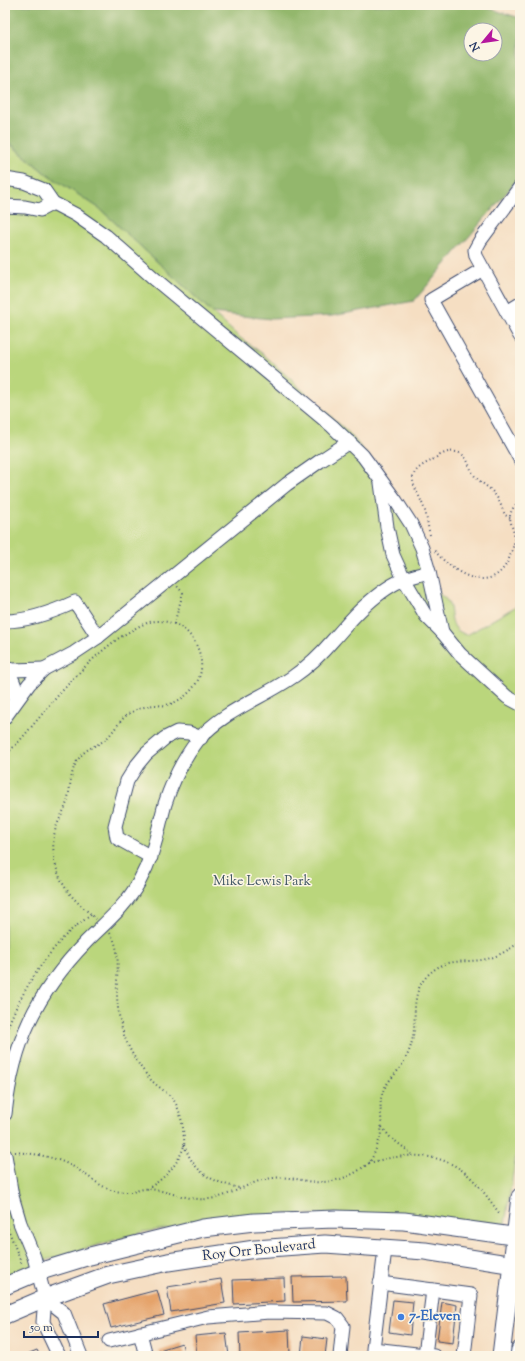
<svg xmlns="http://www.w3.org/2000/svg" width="525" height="1361" viewBox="0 0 525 1361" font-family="'Sorts Mill Goudy',serif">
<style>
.green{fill:#bad67c;stroke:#6a826d}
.forest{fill:#93b76c;stroke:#577365;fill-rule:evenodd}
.building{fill:#e5a36b}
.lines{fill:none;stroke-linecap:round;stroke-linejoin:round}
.minor-casing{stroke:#3c496d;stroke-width:15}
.major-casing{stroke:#3c496d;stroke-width:19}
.path{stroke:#3c496d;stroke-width:2;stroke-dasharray:1 3;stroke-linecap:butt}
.minor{stroke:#fff;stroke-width:13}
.major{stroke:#fff;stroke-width:17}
.shop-dot{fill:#3f7fe0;stroke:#fcf5e5;stroke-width:1.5}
.labels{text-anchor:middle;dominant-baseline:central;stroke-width:3;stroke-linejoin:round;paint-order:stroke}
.park-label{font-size:14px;fill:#435966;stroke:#fcf5e5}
.street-label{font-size:14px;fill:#1b2f5e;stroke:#fcf5e5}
.shop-label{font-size:14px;font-weight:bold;fill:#366cbe;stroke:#fcf5e5;text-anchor:start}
</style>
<rect width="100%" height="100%" fill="#fcf5e5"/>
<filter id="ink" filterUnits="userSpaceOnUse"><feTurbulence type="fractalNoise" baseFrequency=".025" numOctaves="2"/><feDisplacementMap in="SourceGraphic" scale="8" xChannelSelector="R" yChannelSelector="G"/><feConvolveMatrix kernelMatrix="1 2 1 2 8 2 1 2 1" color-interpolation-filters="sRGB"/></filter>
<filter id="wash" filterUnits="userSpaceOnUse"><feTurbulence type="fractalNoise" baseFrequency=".012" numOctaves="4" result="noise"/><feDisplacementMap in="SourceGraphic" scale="16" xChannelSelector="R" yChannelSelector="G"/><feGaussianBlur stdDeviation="0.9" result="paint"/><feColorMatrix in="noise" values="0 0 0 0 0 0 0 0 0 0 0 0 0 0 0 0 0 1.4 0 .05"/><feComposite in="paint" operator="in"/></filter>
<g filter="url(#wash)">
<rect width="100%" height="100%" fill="#f5dec2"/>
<path class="green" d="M5,140L45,173L99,208L239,337L263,354L348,432L379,469L440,595C460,605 441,627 467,635L520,604V1130L505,1224L408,1215L279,1214L143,1232L50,1259L5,1278Z"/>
<path class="forest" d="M5,5H478L520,18V177L414,301L332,316L271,319L213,313L99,208L45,173L5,139ZM471,30H495V54H471Z"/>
<g id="blocks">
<g class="building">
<polygon points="346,1276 347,1301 293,1302 292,1277"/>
<polygon points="284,1278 285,1301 234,1304 233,1280"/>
<polygon points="221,1279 225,1303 171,1312 167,1287"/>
<polygon points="157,1290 164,1315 111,1328 104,1304"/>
<polygon points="393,1300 413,1302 410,1335 389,1332"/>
<polygon points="442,1302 457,1305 453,1343 437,1341"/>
<polygon points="289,1330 290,1354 240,1356 239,1333"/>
<polygon points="226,1333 229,1356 197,1356 195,1336"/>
<polygon points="303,1336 327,1339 325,1356 301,1356"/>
<polygon points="182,1343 185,1356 161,1356 159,1350"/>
<polygon points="37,1350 40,1356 22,1356"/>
</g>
</g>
</g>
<g filter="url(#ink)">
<use href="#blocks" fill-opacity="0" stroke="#3c496d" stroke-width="1"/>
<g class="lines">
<g class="minor-casing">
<g id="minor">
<polyline points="5,179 24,182 44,190 53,203 76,215 106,236 156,280 332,426 363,456 396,501 411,524 422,548 429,572 442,632"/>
<polyline points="520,187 480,241 475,250 476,256 520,336"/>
<polyline points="5,206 25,207 40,210 53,203"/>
<polyline points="483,269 431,300 520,459"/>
<polyline points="507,312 520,304"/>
<polyline points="381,483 387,527 393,555 404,579 426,616 442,632 460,654 484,676 507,697 520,704"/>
<path d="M5,621C29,621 53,612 75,602L98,637"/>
<polyline points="5,668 13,670 44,669"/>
<path d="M5,671C16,680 17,692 14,704"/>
<polyline points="5,717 29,684 44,669 74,653 98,637 287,484 320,461 349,442"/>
<polyline points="151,857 117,838 115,826 127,781 137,765 146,754 165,738 177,732 189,733 201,738"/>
<path d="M5,1114C13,1042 36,994 86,942C105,923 126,906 139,882C154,855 157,833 165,804C172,782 184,758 198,740C224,710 263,698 294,676C309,666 322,653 334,639C344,628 354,615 366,605C377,595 391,584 405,579C413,576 421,574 429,572"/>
<polyline points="5,1155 12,1196 20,1223 34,1257 45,1298 43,1322 59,1356"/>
<polyline points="385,1249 373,1349 434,1356"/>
<polyline points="380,1283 471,1295 464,1356"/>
<polyline points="45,1298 64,1313 81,1356"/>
<polyline points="140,1333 146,1356"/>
<polyline points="109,1341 208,1317 269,1312 327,1313 337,1318 343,1326 340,1356"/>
<polyline points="425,1355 433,1290"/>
</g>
</g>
<g class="major-casing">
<g id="major">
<polyline points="5,1286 38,1272 90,1256 203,1228 254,1222 335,1219 404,1221 520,1237"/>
<polyline points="5,1315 45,1298 108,1275 168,1262 255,1249 325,1244 425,1251 520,1266"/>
<polyline points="501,1356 520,1197"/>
<polyline points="519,1356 520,1350"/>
</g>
</g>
<g class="path">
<path d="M430,535C427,524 427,513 422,503C419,495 412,485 413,477C415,469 424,464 431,461C438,456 447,450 456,452C468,454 468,466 474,475C480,483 490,487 496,496C500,501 502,509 505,515L510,518"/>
<path d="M435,551C458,579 499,597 512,550C514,545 515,539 514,534C513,528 510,523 510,516C511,510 515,504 520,502"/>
<polyline points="174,624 183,593 177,586"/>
<path d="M5,757C10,750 16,745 22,738C52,703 81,665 119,638C129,632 139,625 150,622C162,619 178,623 187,632C198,643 204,660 200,675C195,690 181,702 166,705C162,706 158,705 154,705C146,706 137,709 130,713C120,719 115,730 107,738C101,744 92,746 86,751C69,764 72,783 67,802C64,812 58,820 55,831C50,852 56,878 71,895C78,904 88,911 96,919"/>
<path d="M110,933C122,951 116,972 117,992C117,1005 119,1019 123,1032C128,1049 140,1068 152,1081C158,1087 167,1092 173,1099C179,1108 181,1117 183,1128C183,1133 185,1141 184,1146C178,1165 164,1179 147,1189"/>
<path d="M5,1034C18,998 40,962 67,934C74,927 83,921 91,915"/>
<polyline points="382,1127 390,1137 412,1154"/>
<path d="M184,1145C195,1174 211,1181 239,1188"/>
<path d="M15,1152C37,1154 58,1157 77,1169C89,1176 101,1188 115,1191C120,1192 127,1192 132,1192C137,1191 143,1188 149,1189C171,1191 192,1203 215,1198C235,1194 252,1180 273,1178C287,1176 299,1180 313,1182C331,1183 346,1179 361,1169C363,1167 367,1165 369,1163C374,1156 377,1146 380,1138C384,1123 378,1108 382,1094C385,1084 393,1077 399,1069C405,1061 410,1051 412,1041C418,1019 409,995 427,976C446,956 464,964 487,959C499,956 510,949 520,942"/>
<path d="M369,1163C404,1153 440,1150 469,1176C481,1187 490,1201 500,1214"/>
<polyline points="5,1221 22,1265"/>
</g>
<use href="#minor" class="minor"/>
<use href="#major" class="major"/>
</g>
</g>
<circle class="shop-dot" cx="401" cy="1317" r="4"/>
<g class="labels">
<g class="park-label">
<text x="262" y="882">Mike Lewis Park</text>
</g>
<g class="street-label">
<text transform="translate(259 1251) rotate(-6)">Roy Orr Boulevard</text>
</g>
<g class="shop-label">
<text x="409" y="1317">7-Eleven</text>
</g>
</g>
<rect width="525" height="1361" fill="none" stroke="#fcf5e5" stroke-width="20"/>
<g transform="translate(483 42) rotate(241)"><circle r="19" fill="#fcf5e5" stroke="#a2a6af"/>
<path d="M0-3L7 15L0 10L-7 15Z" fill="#b5179e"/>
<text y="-6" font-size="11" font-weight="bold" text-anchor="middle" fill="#1b2f5e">N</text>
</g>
<path d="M24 1331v6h74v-6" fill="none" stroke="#1b2f5e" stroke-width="2"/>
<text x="30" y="1331" font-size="12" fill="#1b2f5e" stroke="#fcf5e5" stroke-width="3" paint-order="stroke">50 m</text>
</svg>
